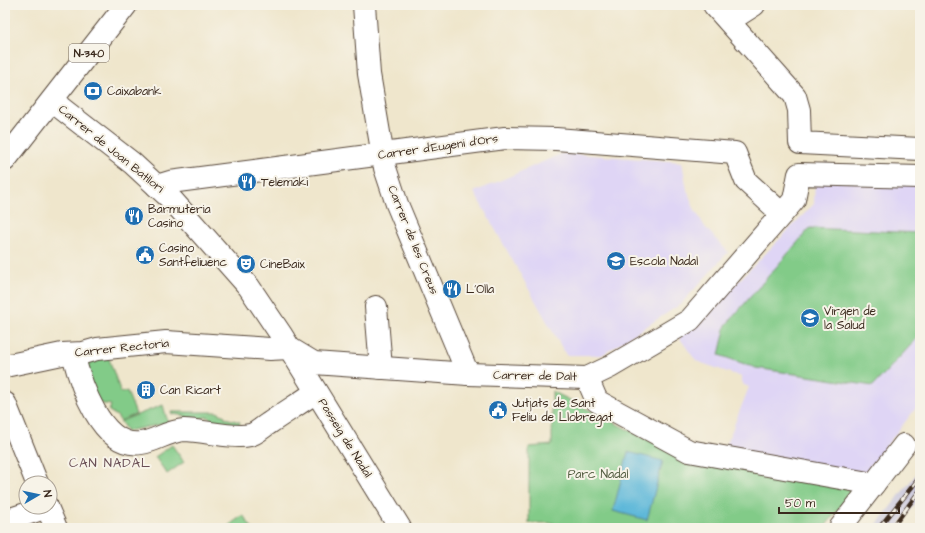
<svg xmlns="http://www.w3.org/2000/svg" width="925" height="533" viewBox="0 0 925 533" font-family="'Architects Daughter',sans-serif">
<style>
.built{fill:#dfd5f5}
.industrial{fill:#c3c1db}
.green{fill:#82cb88;stroke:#5e7a53}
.water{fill:#5bb7d9;stroke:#4b707c}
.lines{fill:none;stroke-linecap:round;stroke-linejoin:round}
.minor-casing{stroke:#564638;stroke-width:24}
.major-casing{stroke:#564638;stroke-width:24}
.minor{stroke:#fff;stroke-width:22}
.major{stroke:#fff;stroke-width:22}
.rail-casing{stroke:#3b2a1e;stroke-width:4.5}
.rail{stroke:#f7f3e8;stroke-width:3;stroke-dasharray:9;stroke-linecap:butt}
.labels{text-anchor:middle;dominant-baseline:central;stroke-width:4;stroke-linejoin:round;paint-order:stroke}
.shield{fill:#f7f3e8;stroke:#73665b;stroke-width:1}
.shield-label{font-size:11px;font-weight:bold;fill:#3b2a1e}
.poi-label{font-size:12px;fill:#3b2a1e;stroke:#f7f3e8;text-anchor:start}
.street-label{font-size:12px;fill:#3b2a1e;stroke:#f7f3e8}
.park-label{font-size:12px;fill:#505a3e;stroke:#f7f3e8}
.neighbourhood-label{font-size:13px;letter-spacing:1px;fill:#6a4f56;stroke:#f7f3e8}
</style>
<rect width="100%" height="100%" fill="#f7f3e8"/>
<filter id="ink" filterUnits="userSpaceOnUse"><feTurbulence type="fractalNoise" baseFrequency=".025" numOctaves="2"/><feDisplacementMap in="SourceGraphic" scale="8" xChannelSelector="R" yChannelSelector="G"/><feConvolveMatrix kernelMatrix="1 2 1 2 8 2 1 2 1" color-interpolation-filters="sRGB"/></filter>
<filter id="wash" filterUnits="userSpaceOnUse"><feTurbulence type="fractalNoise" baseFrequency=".012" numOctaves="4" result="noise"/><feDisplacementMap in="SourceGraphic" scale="16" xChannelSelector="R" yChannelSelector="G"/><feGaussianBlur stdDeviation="0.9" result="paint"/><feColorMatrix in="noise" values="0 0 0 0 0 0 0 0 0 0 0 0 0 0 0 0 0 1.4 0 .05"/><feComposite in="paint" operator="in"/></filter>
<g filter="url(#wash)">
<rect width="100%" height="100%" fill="#efe6cc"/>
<g class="built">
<polygon points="563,153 682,162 687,190 694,208 705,227 728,252 681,304 602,355 566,355 474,192"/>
<polygon points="815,180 920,185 920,403 861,478 724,451 749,387 742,384 742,377 696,361 679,337 721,299 814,204"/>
</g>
<polygon class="industrial" points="920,469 920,498 896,528 874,528"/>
<g class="green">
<polygon points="810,228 920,233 920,335 873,386 756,368 719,355 726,325"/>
<polygon points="107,353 121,393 127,391 136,414 121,421 163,405 168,423 127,431 117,416 109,411 111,405 98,403 83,373 88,360"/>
<polygon points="552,391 668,450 854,489 824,528 553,528 553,523 529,523 529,447 552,445"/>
<polygon points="171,412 217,412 225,416 225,418 240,422 239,427 212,422 209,417 205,417 201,419 191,417 191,420 186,419 186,416 172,414"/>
<polygon points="172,445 184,462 167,474 155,457"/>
<polygon points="243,515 252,528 230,528 228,526"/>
</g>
<polygon class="water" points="628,452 663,461 647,520 613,511"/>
</g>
<g filter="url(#ink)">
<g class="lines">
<g class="minor-casing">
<g id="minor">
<polyline points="364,5 369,74 385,168 397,204 468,374"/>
<polyline points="714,5 795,96 799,110 800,143 920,149"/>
<polyline points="729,21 754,5"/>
<polyline points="52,101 132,163 172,200 249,287 282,336 400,528"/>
<polyline points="157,186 170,182 505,138 556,139 735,153 746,181 782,214"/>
<polyline points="376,307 381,368"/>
<polyline points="289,348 314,363 468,374 587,378 610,367 690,320 794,200 799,174 920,177"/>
<path d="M73,354C80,382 101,449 141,443C156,441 168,431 184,430C202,430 233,439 250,435C256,434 263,427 268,424C284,413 300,403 316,392"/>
<polyline points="5,366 62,354 83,353 97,349 166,342 270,349 289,348"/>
<polyline points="587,378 597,401 689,451 874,484"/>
<polyline points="5,403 37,483"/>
<polyline points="47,507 56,528"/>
<polyline points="5,521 47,507"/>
<polyline points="840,528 904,445"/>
</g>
</g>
<g class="major-casing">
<polyline id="major" points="5,160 126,5"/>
</g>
<use href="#minor" class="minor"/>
<use href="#major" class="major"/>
<g class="rail-casing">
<g id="rail">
<polyline points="879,528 920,477"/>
<polyline points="892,528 920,490"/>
</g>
</g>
<use href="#rail" class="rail"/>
</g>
</g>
<defs>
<g id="bank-disc" transform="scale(1)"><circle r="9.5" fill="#1f6fb2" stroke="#f7f3e8"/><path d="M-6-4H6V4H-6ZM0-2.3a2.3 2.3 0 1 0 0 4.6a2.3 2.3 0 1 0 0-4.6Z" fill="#fff"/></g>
<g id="restaurant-disc" transform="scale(1)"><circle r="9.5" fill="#1f6fb2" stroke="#f7f3e8"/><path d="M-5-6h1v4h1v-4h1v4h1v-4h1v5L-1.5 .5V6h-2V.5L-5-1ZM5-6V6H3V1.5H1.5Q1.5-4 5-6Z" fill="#fff"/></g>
<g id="civic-disc" transform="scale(1)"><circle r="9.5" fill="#1f6fb2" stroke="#f7f3e8"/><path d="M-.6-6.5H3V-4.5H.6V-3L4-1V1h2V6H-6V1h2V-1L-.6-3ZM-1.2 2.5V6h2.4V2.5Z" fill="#fff"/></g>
<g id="school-disc" transform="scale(1)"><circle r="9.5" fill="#1f6fb2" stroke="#f7f3e8"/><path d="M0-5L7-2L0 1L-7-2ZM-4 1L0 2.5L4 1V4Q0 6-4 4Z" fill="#fff"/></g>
<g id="theatre-disc" transform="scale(1)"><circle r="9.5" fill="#1f6fb2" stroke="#f7f3e8"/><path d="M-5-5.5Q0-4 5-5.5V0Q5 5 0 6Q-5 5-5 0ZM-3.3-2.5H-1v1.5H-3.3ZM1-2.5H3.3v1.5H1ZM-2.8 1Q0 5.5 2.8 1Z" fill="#fff"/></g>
<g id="building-disc" transform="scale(1)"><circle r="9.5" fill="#1f6fb2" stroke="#f7f3e8"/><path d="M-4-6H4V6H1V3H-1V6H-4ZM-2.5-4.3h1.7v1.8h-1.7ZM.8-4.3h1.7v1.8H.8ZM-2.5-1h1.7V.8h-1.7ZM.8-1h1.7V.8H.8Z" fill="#fff"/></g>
</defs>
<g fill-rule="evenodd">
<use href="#bank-disc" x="93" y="91"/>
<use href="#restaurant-disc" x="247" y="182"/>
<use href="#restaurant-disc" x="134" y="216"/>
<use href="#civic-disc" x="145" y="255"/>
<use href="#school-disc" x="616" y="261"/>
<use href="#theatre-disc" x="246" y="264"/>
<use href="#restaurant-disc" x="452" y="289"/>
<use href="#school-disc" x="810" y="318"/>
<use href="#building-disc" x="146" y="390"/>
<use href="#civic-disc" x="498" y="410"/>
</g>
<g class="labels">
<rect class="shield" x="69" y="44" width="40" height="18" rx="3"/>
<g class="shield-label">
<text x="89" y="53">N-340</text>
</g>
<g class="poi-label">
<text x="107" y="91">Caixabank</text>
<text x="261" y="182">Telemaki</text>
<text x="148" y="209">Barmuteria<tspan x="148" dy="14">Casino</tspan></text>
<text x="159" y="248">Casino<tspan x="159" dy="14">Santfeliuenc</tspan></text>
<text x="630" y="261">Escola Nadal</text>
<text x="260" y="264">CineBaix</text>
<text x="466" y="289">L'Olla</text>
<text x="824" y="311">Virgen de<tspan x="824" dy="14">la Salud</tspan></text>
<text x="160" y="390">Can Ricart</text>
<text x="512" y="403">Jutjats de Sant<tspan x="512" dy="14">Feliu de Llobregat</tspan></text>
</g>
<g class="street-label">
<text transform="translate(438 147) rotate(-8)">Carrer d'Eugeni d'Ors</text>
<text transform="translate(111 149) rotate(39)">Carrer de Joan Batllori</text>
<text transform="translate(413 240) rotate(68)">Carrer de les Creus</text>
<text transform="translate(122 348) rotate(-6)">Carrer Rectoria</text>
<text transform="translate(535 376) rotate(1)">Carrer de Dalt</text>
<text transform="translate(345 438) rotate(58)">Passeig de Nadal</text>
</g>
<g class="park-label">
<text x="598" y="474">Parc Nadal</text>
</g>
<g class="neighbourhood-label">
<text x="110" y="463">CAN NADAL</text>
</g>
</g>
<rect width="925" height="533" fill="none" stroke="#f7f3e8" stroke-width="20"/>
<g transform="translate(38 495) rotate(81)"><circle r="19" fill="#f7f3e8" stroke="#aca397"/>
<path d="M0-3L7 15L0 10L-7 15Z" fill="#1f6fb2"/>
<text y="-6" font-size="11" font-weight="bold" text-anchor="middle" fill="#3b2a1e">N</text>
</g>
<path d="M779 507v6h120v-6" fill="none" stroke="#3b2a1e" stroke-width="2"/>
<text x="785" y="507" font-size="12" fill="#3b2a1e" stroke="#f7f3e8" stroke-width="3" paint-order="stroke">50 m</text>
</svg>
